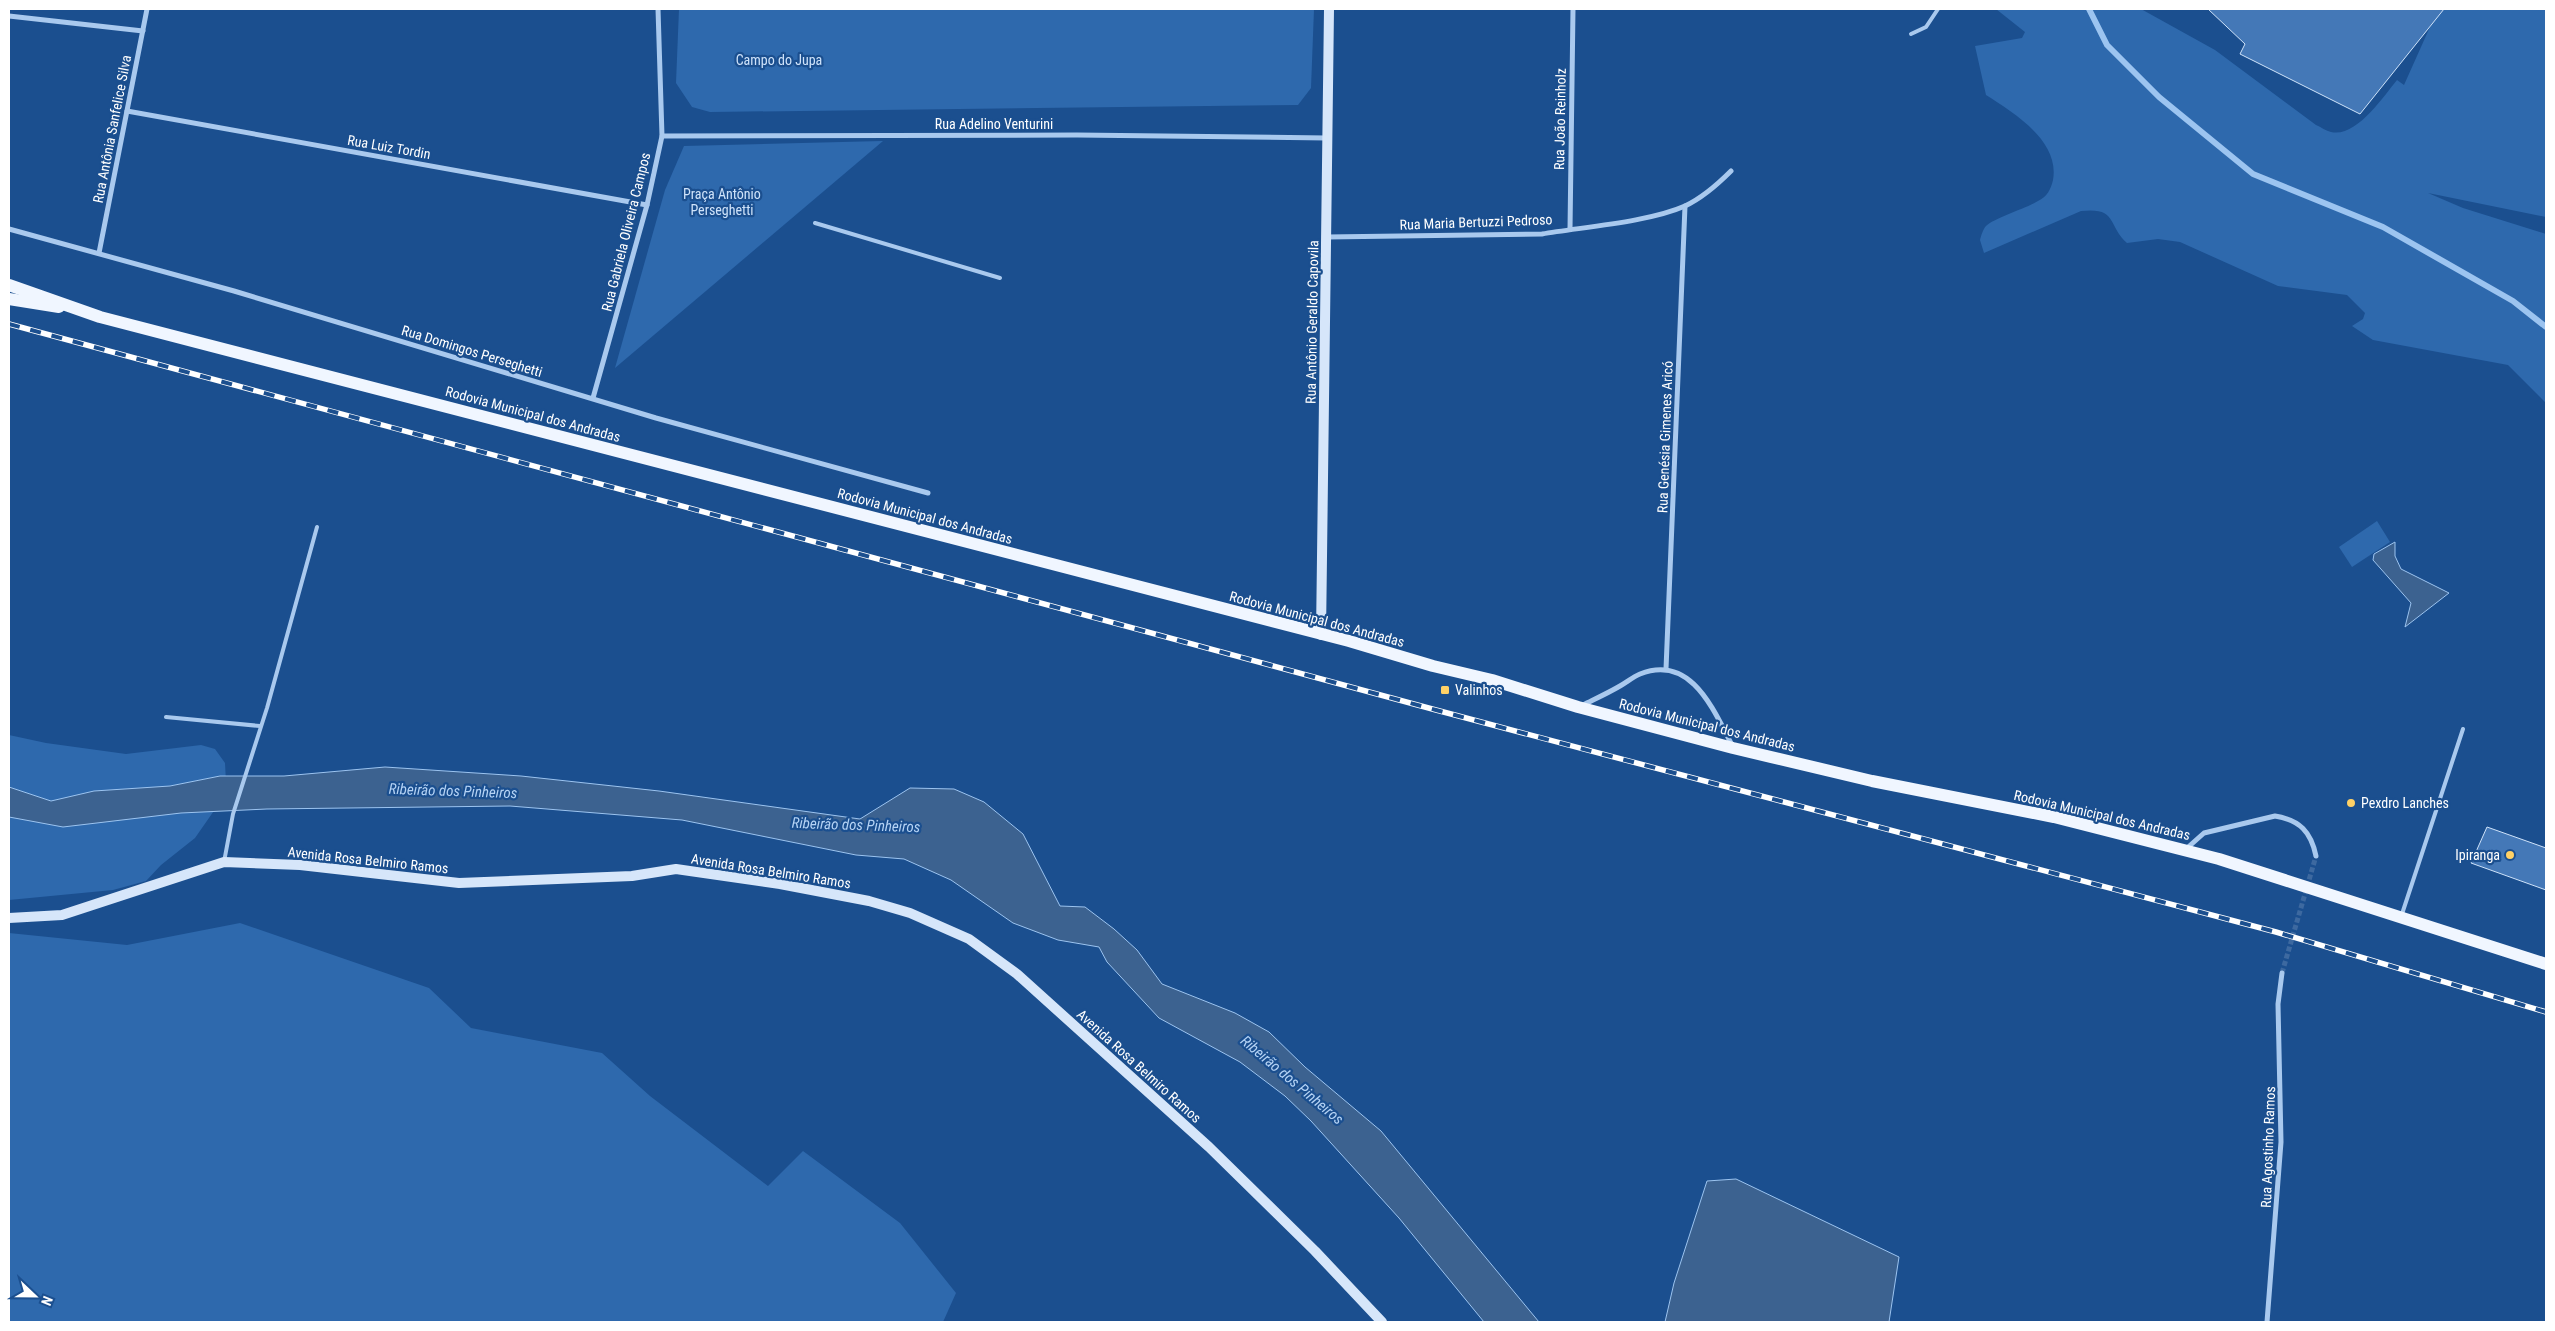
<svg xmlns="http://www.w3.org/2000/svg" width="2555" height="1331" viewBox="0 0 2555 1331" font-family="'Roboto Condensed',sans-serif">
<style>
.green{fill:#2e69ad}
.water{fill:#3c6290;stroke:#9cc4f0}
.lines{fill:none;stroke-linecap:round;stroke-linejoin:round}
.stream{stroke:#9cc4f0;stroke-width:6}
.building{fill:#4478b7;stroke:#cfe3fa}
.street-tunnel{stroke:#3d69a0;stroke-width:5;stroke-dasharray:5 2.5;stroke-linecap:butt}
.lane{stroke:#a9c9ee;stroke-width:4}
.street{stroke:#a9c9ee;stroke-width:5}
.secondary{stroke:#d6e6fa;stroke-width:10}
.primary{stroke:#f0f6ff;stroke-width:12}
.rail-casing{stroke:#fff;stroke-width:5.5}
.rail{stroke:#1b4f8f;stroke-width:4;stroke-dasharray:11;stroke-linecap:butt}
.poi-dot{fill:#ffd166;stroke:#1b4f8f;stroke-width:2}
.labels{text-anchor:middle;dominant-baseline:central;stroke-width:4.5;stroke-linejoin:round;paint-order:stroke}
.park-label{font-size:14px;fill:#cfe3fa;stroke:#1b4f8f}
.street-label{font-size:14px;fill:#fff;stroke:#1b4f8f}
.poi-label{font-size:14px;fill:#fff;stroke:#1b4f8f;text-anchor:start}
.water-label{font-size:15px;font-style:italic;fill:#b5d3f5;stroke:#1b4f8f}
</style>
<rect width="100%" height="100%" fill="#1b4f8f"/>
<g class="green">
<polygon points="679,9 1314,9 1311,88 1298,105 710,112 692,107 676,83"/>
<path d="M1996,9H2141L2215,50L2316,125C2321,127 2326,131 2331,132C2356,138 2383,97 2397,80L2404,85L2438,9H2546V217L2428,193L2463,208L2546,234V403L2508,365L2373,340L2352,326L2363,319L2365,313L2347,295L2278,286L2180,242L2158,239L2127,243C2107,225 2118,207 2081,211L1984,253L1980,240C1981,236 1983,229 1986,226C1994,218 2027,208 2038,201C2047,197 2051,189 2053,180C2060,141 2014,113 1986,95L1975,46L2022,38L2025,32Z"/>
<polygon points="882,141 883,141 615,368 665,190 684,146"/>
<polygon points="2377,521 2390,542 2352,567 2339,547"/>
<polygon points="9,735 46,743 126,754 201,745 215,749 225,763 226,782 218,805 195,838 161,865 146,881 113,890 9,900"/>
<polygon points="240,923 429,988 471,1028 602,1053 650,1096 768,1186 803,1151 900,1223 956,1293 943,1322 9,1322 9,933 127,945"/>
</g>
<g class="water">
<polygon points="2395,542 2395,556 2401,569 2449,593 2405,627 2411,603 2373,560 2374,554"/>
<polygon points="385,767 521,776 659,791 860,819 910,788 954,789 984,802 1023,834 1060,906 1085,907 1114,929 1137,950 1162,984 1235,1013 1269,1032 1305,1067 1381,1131 1539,1322 1484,1322 1399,1218 1311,1121 1285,1096 1240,1062 1159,1018 1107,962 1099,947 1058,940 1013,923 951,880 904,859 856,855 682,820 510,806 267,809 181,813 63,827 9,817 9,787 51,801 94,791 170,786 220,776 284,776"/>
<polygon points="1736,1179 1899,1257 1889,1322 1665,1322 1674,1283 1707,1181"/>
</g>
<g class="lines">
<polyline class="stream" points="2089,9 2107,45 2159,97 2253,174 2383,227 2513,301 2546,327"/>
</g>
<g class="building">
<polygon points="2208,9 2444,9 2360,114 2240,54 2245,44"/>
<polygon points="2487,827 2546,848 2546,890 2471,863"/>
</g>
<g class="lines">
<polyline class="street-tunnel" points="2282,973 2316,856"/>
<g class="lane">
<polyline points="1911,34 1926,27 1938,9"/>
<polyline points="815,223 1000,278"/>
<polyline points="166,717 260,726"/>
<polyline points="224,862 233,814 267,708 317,527"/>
<polyline points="2402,914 2463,729"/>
</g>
<g class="street">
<polyline points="9,16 143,31"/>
<polyline points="127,111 647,205"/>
<polyline points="662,136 1077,135 1327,138"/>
<polyline points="9,229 234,291 656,418 928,493"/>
<polyline points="1570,229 1573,9"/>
<path d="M1327,237L1542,234C1583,227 1649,222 1685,206C1702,198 1718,184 1731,171"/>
<polyline points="99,253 147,9"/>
<polyline points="593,398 647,205 662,136 658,9"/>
<polyline points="1666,669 1685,206"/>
<path d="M1583,705C1595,699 1608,693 1620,686C1627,682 1633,677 1640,674C1691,654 1713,709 1732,745"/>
<path d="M2186,849L2204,833L2275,816C2300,820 2311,832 2316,856"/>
<polyline points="2267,1322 2281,1142 2278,1004 2282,973"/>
</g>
<g class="secondary">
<polyline points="1321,635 1329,9"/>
<polyline points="9,918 62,915 224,862 300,865 459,883 632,876 676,869 780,884 869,901 910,913 969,939 1017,974 1209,1147 1315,1251 1382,1322"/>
</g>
<g class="primary">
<polyline points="9,285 100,317 1349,641 1433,666 1492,680 1578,707 1733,748 1872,781 2054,817 2219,859 2546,964"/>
<polyline points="9,299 59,307"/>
</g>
<g class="rail-casing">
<polyline id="rail" points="9,324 1436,710 2276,932 2546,1012"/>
</g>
<use href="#rail" class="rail"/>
</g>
<g class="poi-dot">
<rect x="1440" y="685" width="10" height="10" rx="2.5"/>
<circle cx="2351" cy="803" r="5"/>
<circle cx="2510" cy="855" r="5"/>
</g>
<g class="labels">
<g class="park-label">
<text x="779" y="60">Campo do Jupa</text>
<text x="722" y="194">Praça Antônio<tspan x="722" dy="16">Perseghetti</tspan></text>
</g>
<g class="street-label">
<text transform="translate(1560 119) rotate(-89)">Rua João Reinholz</text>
<text x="994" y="124">Rua Adelino Venturini</text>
<text transform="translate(112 129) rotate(-79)">Rua Antônia Sanfelice Silva</text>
<text transform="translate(389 147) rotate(10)">Rua Luiz Tordin</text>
<text transform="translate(1476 222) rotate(-2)">Rua Maria Bertuzzi Pedroso</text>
<text transform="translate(626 232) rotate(-76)">Rua Gabriela Oliveira Campos</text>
<text transform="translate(1312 322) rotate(-89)">Rua Antônio Geraldo Capovila</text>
<text transform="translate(472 351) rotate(17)">Rua Domingos Perseghetti</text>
<text transform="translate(533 414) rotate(15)">Rodovia Municipal dos Andradas</text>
<text transform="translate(1665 437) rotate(-88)">Rua Genésia Gimenes Aricó</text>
<text transform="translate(925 516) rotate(15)">Rodovia Municipal dos Andradas</text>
<text transform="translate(1317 619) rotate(15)">Rodovia Municipal dos Andradas</text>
<text transform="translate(1707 725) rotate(14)">Rodovia Municipal dos Andradas</text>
<text transform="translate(2102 815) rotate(13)">Rodovia Municipal dos Andradas</text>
<text transform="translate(368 860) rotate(6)">Avenida Rosa Belmiro Ramos</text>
<text transform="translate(771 871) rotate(9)">Avenida Rosa Belmiro Ramos</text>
<text transform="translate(1139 1066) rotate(42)">Avenida Rosa Belmiro Ramos</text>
<text transform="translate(2268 1147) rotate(-88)">Rua Agostinho Ramos</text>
</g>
<g class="poi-label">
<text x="1455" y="690">Valinhos</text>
<text x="2361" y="803">Pexdro Lanches</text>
<text x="2500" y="855" text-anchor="end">Ipiranga</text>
</g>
<g class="water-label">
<text transform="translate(453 791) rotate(2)">Ribeirão dos Pinheiros</text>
<text transform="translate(856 825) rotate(2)">Ribeirão dos Pinheiros</text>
<text transform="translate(1292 1080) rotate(40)">Ribeirão dos Pinheiros</text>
</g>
</g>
<rect width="2555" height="1331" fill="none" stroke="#ffffff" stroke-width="20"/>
<g transform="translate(35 1296) rotate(112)" stroke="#1b4f8f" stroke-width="4" paint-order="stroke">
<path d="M0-4L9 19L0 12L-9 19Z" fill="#ffffff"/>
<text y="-8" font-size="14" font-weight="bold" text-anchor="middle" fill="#ffffff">N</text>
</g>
</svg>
